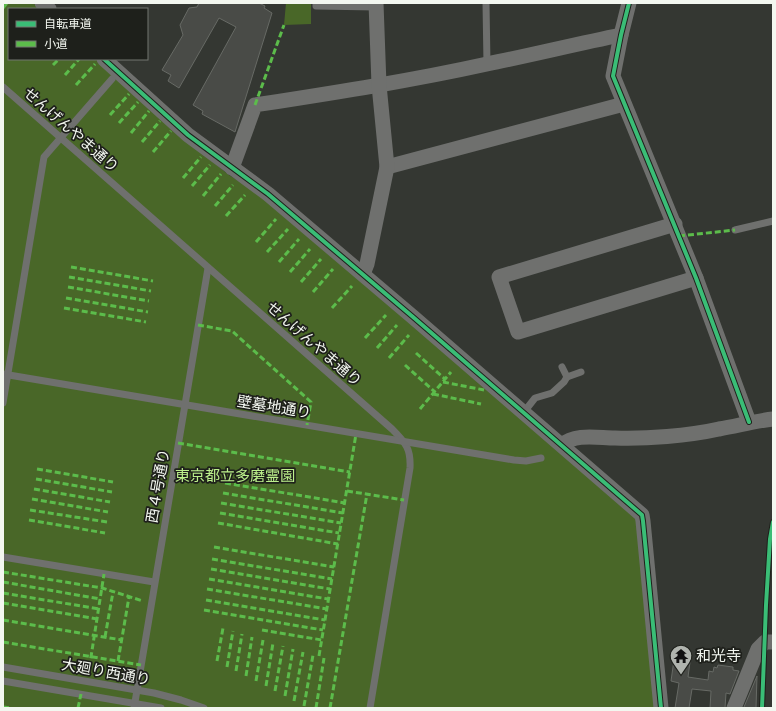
<svg xmlns="http://www.w3.org/2000/svg" width="776" height="711" viewBox="0 0 776 711" font-family="Cabin,'Noto Sans JP',sans-serif">
<style>
.green{fill:#496728}
.building{fill:#494b47;stroke:#676a65}
.lines{fill:none;stroke-linecap:round;stroke-linejoin:round}
.service{stroke:#6f706e;stroke-width:7}
.minor{stroke:#6f706e;stroke-width:15}
.quiet{stroke:#5cbc4b;stroke-width:3;stroke-dasharray:6 3;stroke-linecap:butt}
.cycleway-casing{stroke:#1e201b;stroke-width:6}
.cycleway{stroke:#3abd76;stroke-width:4}
.labels{text-anchor:middle;dominant-baseline:central;stroke-width:3.5;stroke-linejoin:round;paint-order:stroke}
.street-label{font-size:15px;fill:#f3f7f0;stroke:#1e201b}
.park-label{font-size:15px;fill:#bcf08c;stroke:#1e201b}
.poi-label{font-size:15px;fill:#f3f7f0;stroke:#1e201b;text-anchor:start}
</style>
<rect width="100%" height="100%" fill="#343732"/>
<g class="green">
<polygon points="3,3 33,3 40,9 9,9 9,59 95,59 192,145 229,175 264,197 634,515 638,522 656,708 3,708"/>
<polygon points="286,3 311,3 311,24 284,25"/>
</g>
<g class="building">
<polygon points="199,3 259,3 265,6 264,8 272,13 235,132 202,114 203,111 193,105 236,27 219,18 179,88 168,81 171,75 162,70 183,35 180,25 189,8 197,7"/>
<polygon points="674,660 690,662 688,677 708,680 709,671 713,672 714,667 717,668 718,665 733,667 733,670 739,671 730,694 726,693 725,708 710,708 711,691 692,689 689,708 675,708 679,683 671,681"/>
<polygon points="757,676 756,708 744,708 744,707"/>
</g>
<g class="lines">
<g class="service">
<polyline points="316,3 316,6 376,7"/>
<polyline points="486,3 487,64"/>
<path d="M3,87L392,429C406,443 411,449 410,468L370,708"/>
<polyline points="735,230 773,221"/>
<polyline points="3,374 514,460 526,461 541,458"/>
<polyline points="567,377 581,372"/>
<polyline points="3,403 44,157 112,79"/>
<polyline points="524,412 535,398 552,393 564,382 567,377 562,367"/>
<polyline points="3,557 154,582"/>
<polyline points="3,667 154,693 181,700 204,708"/>
<polyline points="3,681 161,708"/>
<polyline points="134,708 208,268"/>
</g>
<g class="minor">
<polyline points="42,3 49,9"/>
<polyline points="629,3 621,35 613,76 696,278 749,422"/>
<polyline points="104,59 188,135 268,194 413,317 642,515 643,521 661,708"/>
<polyline points="387,167 624,104"/>
<path d="M232,168L255,105C332,93 410,81 487,64C532,55 576,44 621,35"/>
<polyline points="675,224 499,277 518,332 696,278"/>
<polyline points="363,274 367,264 387,167 379,85 376,3"/>
<path d="M562,445C575,433 598,438 615,438C646,439 688,436 719,429C737,426 755,421 773,419"/>
<polyline points="734,708 758,649 765,642 773,642"/>
</g>
<g class="quiet">
<polyline points="3,8 7,3"/>
<polyline points="53,65 59,59"/>
<polyline points="65,75 79,59"/>
<polyline points="76,85 95,64"/>
<polyline points="255,105 284,25"/>
<polyline points="110,115 129,94"/>
<polyline points="119,123 138,102"/>
<polyline points="131,133 149,111"/>
<polyline points="142,142 160,121"/>
<polyline points="153,152 171,131"/>
<polyline points="183,178 201,157"/>
<polyline points="192,186 210,165"/>
<polyline points="203,196 221,174"/>
<polyline points="215,206 233,185"/>
<polyline points="226,216 245,195"/>
<polyline points="679,236 735,230"/>
<polyline points="256,242 276,219"/>
<polyline points="267,252 288,229"/>
<polyline points="279,262 299,239"/>
<polyline points="71,267 153,281"/>
<polyline points="290,272 310,249"/>
<polyline points="69,277 151,291"/>
<polyline points="301,282 321,259"/>
<polyline points="68,287 149,301"/>
<polyline points="313,292 333,269"/>
<polyline points="66,298 148,312"/>
<polyline points="64,308 146,322"/>
<polyline points="332,308 352,286"/>
<polyline points="198,325 232,331 311,402 307,425"/>
<polyline points="365,338 386,315"/>
<polyline points="377,348 397,325"/>
<polyline points="416,353 445,379"/>
<polyline points="389,358 409,335"/>
<polyline points="405,365 435,392"/>
<polyline points="443,382 484,390"/>
<polyline points="433,394 481,404"/>
<polyline points="420,409 451,372"/>
<polyline points="178,443 350,472"/>
<polyline points="37,469 113,482"/>
<polyline points="36,479 112,492"/>
<polyline points="225,483 345,503"/>
<polyline points="34,489 110,502"/>
<polyline points="347,491 404,500"/>
<polyline points="223,493 343,513"/>
<polyline points="32,499 108,512"/>
<polyline points="221,503 341,523"/>
<polyline points="30,510 107,522"/>
<polyline points="220,513 339,533"/>
<polyline points="29,520 105,533"/>
<polyline points="218,523 338,544"/>
<polyline points="214,547 334,567"/>
<polyline points="212,559 332,579"/>
<polyline points="211,569 330,589"/>
<polyline points="3,572 102,588 143,601"/>
<polyline points="209,579 328,599"/>
<polyline points="3,582 100,599"/>
<polyline points="207,589 327,609"/>
<polyline points="3,593 99,609"/>
<polyline points="206,600 325,620"/>
<polyline points="3,603 97,619"/>
<polyline points="204,610 323,630"/>
<polyline points="3,620 122,640"/>
<polyline points="262,630 322,640"/>
<polyline points="105,637 113,592"/>
<polyline points="3,642 141,665"/>
<polyline points="319,656 356,434"/>
<polyline points="118,661 129,597"/>
<polyline points="217,661 223,628"/>
<polyline points="227,667 233,631"/>
<polyline points="236,671 242,634"/>
<polyline points="88,676 104,574"/>
<polyline points="246,676 252,637"/>
<polyline points="256,681 263,640"/>
<polyline points="266,686 273,643"/>
<polyline points="275,691 283,646"/>
<polyline points="285,696 293,649"/>
<polyline points="294,701 303,652"/>
<polyline points="304,706 313,655"/>
<polyline points="3,707 10,708"/>
<polyline points="78,708 81,694"/>
<polyline points="316,708 324,658"/>
<polyline points="330,708 367,494"/>
</g>
<g class="cycleway-casing">
<g id="cycleway">
<polyline points="629,3 621,35 613,76 696,278 749,422"/>
<polyline points="104,59 188,135 268,194 413,317 642,515 643,521 661,708"/>
<polyline points="762,708 766,605 770,539 773,522"/>
</g>
</g>
<use href="#cycleway" class="cycleway"/>
</g>
<defs>
<g id="temple-pin" transform="scale(1.15)"><path d="M0 17L-7.5 6A9.5 9.5 0 1 1 7.5 6Z" fill="#b0b4ae" stroke="#1e201b"/><path d="M0-6L5-2H3V0L6.5 2.5H4V6H1.5V3h-3V6H-4V2.5H-6.5L-3 0V-2H-5Z" fill="#111"/></g>
</defs>
<g fill-rule="evenodd">
<use href="#temple-pin" x="681" y="656"/>
</g>
<g class="labels">
<g class="street-label">
<text transform="translate(71 130) rotate(41)">せんげんやま通り</text>
<text transform="translate(314 344) rotate(41)">せんげんやま通り</text>
<text transform="translate(274 407) rotate(9)">壁墓地通り</text>
<text transform="translate(158 486) rotate(-80)">西４号通り</text>
<text transform="translate(106 672) rotate(10)">大廻り西通り</text>
</g>
<g class="park-label">
<text x="235" y="476">東京都立多磨霊園</text>
</g>
<g class="poi-label">
<text x="696" y="656">和光寺</text>
</g>
</g>
<rect width="776" height="711" fill="none" stroke="#f3f7f0" stroke-width="8"/>
<rect x="8" y="8" width="140" height="52" fill="#1e201b" stroke="#737670"/>
<rect x="16" y="21" width="20" height="6" fill="#3abd76" stroke="#737670"/>
<text x="44" y="28" font-size="12" fill="#f3f7f0">自転車道</text>
<rect x="16" y="41" width="20" height="6" fill="#5cbc4b" stroke="#737670"/>
<text x="44" y="48" font-size="12" fill="#f3f7f0">小道</text>
</svg>
